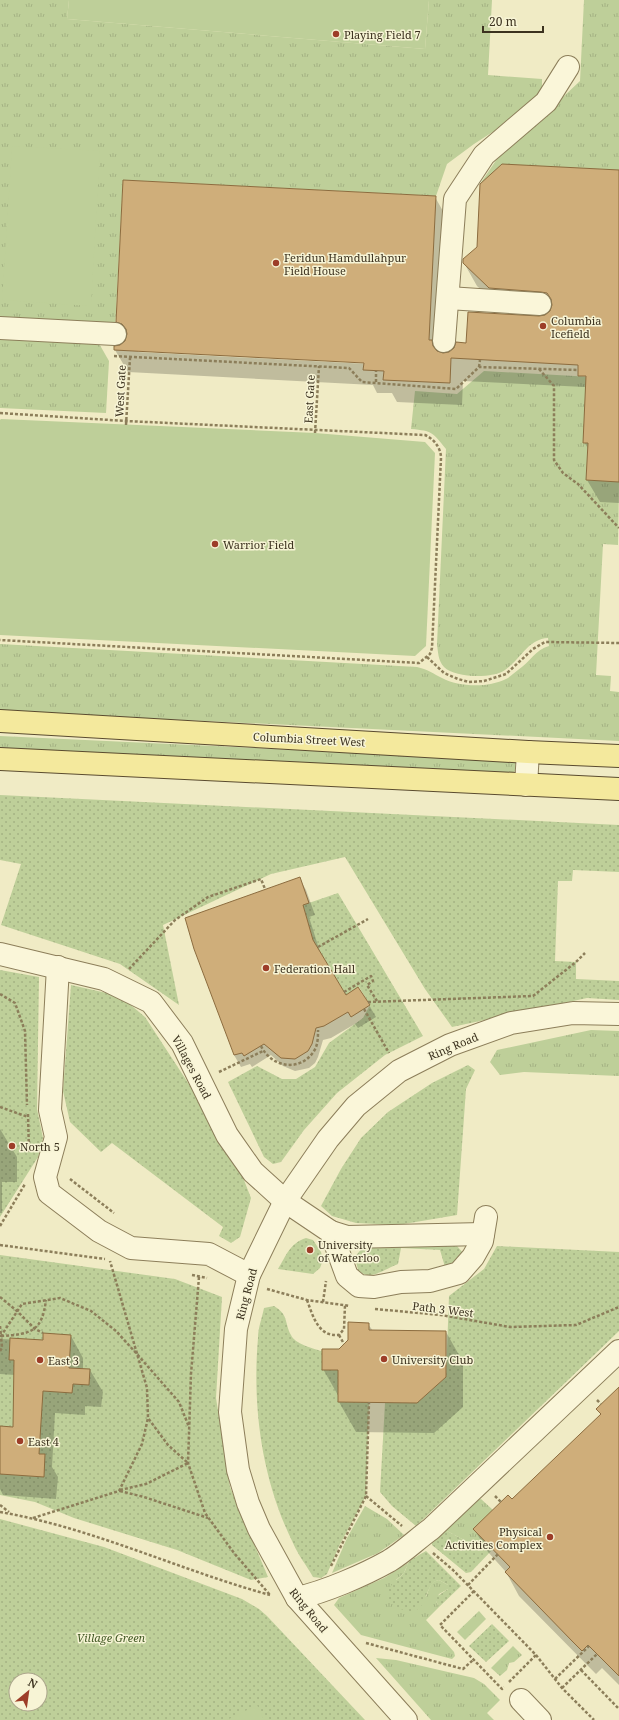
<svg xmlns="http://www.w3.org/2000/svg" width="619" height="1720" viewBox="0 0 619 1720" font-family="'Noto Serif',serif">
<style>
.grass{fill:url(#grass-tufts)}
.park{fill:url(#park-dots);fill-rule:evenodd}
.pitch{fill:#becf99}
.shadow{fill:#0003;fill-rule:evenodd}
.building{fill:#cfae7a;stroke:#8c6c3f}
.lines{fill:none;stroke-linecap:round;stroke-linejoin:round}
.minor-casing{stroke:#8c7e5a;stroke-width:24}
.major-casing{stroke:#5a4b2f;stroke-width:24}
.path{stroke:#8c7e5a;stroke-width:2.5;stroke-dasharray:3 2;stroke-linecap:butt}
.minor{stroke:#faf6d9;stroke-width:22}
.major{stroke:#f4e99d;stroke-width:22}
.poi-dot{fill:#9d3d28;stroke:#f7f4d5;stroke-width:1.5}
.labels{text-anchor:middle;dominant-baseline:central;stroke-width:3;stroke-linejoin:round;paint-order:stroke}
.poi-label{font-size:11px;fill:#3c321f;stroke:#f7f4d5;text-anchor:start}
.street-label{font-size:11px;fill:#3c321f;stroke:#f7f4d5}
.park-label{font-size:11px;font-style:italic;fill:#425925;stroke:#f7f4d5}
</style>
<defs>
<pattern id="grass-tufts" width="24" height="20" patternUnits="userSpaceOnUse"><rect width="24" height="20" fill="#becf99"/><path d="M3 7l-1-3M5 7V3M7 7l1-3M15 17l-1-3M17 17v-4M19 17l1-3" fill="none" stroke="#a4b283"/></pattern>
<pattern id="park-dots" width="8" height="8" patternUnits="userSpaceOnUse"><rect width="8" height="8" fill="#becf99"/><path d="M2 2h.1M6 6h.1" fill="none" stroke="#a4b283" stroke-width="1.8" stroke-linecap="round"/></pattern>
</defs>
<rect width="100%" height="100%" fill="#f0ebc5"/>
<g class="grass">
<polygon points="0,0 69,0 67,19 425,49 429,0 492,0 488,75 542,79 542,92 519,115 474,144 447,164 436,196 123,180 115,330 0,323"/>
<polygon points="584,0 619,0 619,170 480,184 497,159 580,81"/>
<polygon points="0,334 97,340 109,361 106,413 0,408"/>
<path d="M484,371L592,377L588,443L619,482L618,545L603,544L596,675L611,676L610,691L619,692V741L0,711V644L417,667C427,669 434,674 442,678C459,687 488,688 506,679C510,677 514,673 518,670C530,662 535,650 549,646L548,638C528,639 521,659 505,670C492,679 455,678 444,667C438,661 438,651 437,644L446,449C432,432 433,431 411,429L415,391L457,394Z"/>
<polygon points="0,736 509,760 515,762 516,770 511,774 0,749"/>
<polygon points="591,1030 619,1031 619,1076 524,1072 500,1075 490,1062 497,1050"/>
<polygon points="481,1499 493,1510 473,1529 489,1545 468,1542 445,1530 477,1500"/>
<polygon points="365,1506 387,1519 404,1535 378,1553 332,1573 347,1538"/>
<path d="M408,1563L404,1573L396,1580L426,1597C429,1590 430,1581 439,1580L448,1585V1589L439,1594L436,1601L439,1607L426,1620L454,1652L455,1656L452,1659L361,1635L334,1605L339,1598L384,1578Z"/>
<polygon points="479,1611 486,1619 465,1640 457,1632"/>
<polygon points="513,1646 522,1655 514,1662 509,1663 507,1670 500,1676 491,1668"/>
<polygon points="376,1658 396,1660 474,1678 484,1684 500,1700 487,1713 494,1720 431,1720"/>
</g>
<g class="park">
<polygon points="0,795 619,825 619,872 573,870 572,881 558,881 555,961 576,962 576,979 619,981 619,1000 587,998 452,1027 425,989 345,857 271,874 163,925 179,1005 120,964 1,925 21,864 0,860"/>
<polygon points="338,893 423,1036 385,1055 337,1093 304,1130 281,1162 273,1164 264,1157 228,1082 257,1066 282,1079 296,1079 315,1067 329,1043 363,1018 370,1005 359,987 346,995 313,940 303,905"/>
<polygon points="0,970 39,977 37,1109 43,1138 38,1157 0,1217"/>
<polygon points="71,985 120,996 145,1017 196,1095 242,1175 251,1198 240,1237 231,1243 219,1236 223,1227 112,1143 101,1152 70,1122 63,1091"/>
<polygon points="468,1065 475,1070 466,1089 457,1215 398,1225 356,1223 332,1216 321,1206 341,1169 361,1138 388,1112 432,1083"/>
<path d="M306,1238L313,1240L321,1252L323,1260L320,1268L313,1274L278,1269C286,1256 290,1243 306,1238Z"/>
<path d="M376,1244L457,1246L464,1254L460,1261L445,1267L440,1250L401,1248L398,1264C390,1267 374,1277 367,1275C364,1275 361,1272 358,1270L355,1257L362,1248Z"/>
<polygon points="497,1246 619,1252 619,1331 416,1526 392,1506 380,1492 385,1403 417,1403 446,1377 449,1296 484,1269"/>
<polygon points="0,1255 175,1279 222,1297 216,1398 230,1487 268,1577 251,1580 177,1550 74,1518 35,1502 0,1495"/>
<path d="M274,1306C289,1315 284,1322 291,1335C295,1344 312,1348 321,1351L322,1349V1370H338V1402H369L366,1496L339,1546L327,1574L321,1578L313,1577C307,1566 298,1555 293,1543C262,1480 252,1408 258,1338C258,1328 262,1318 264,1308Z"/>
<path d="M0,1519L104,1547L242,1599L259,1609L267,1616L365,1720H0ZM16,1680H40V1704H16Z"/>
<polygon points="445,1530 468,1542 489,1545 493,1549 471,1572 466,1573 432,1545 432,1542"/>
<path d="M426,1551L461,1586L439,1607L436,1601V1597L448,1589V1585L439,1580C422,1583 430,1618 404,1610C399,1609 394,1606 391,1602C382,1590 395,1582 403,1574C406,1571 406,1567 408,1563C411,1559 421,1554 426,1551Z"/>
<polygon points="492,1624 509,1641 486,1662 469,1646"/>
</g>
<g class="pitch">
<polygon points="69,0 429,0 425,49 67,19"/>
<polygon points="12,146 100,151 91,306 2,300"/>
<polygon points="1,419 315,433 425,442 435,453 426,646 415,656 0,635 0,420"/>
<polygon points="257,1705 264,1720 227,1720"/>
</g>
<g class="shadow">
<path d="M619,171V503L600,502L587,480L589,450L584,442L587,390L585,387L463,381L462,405L397,402L392,393H377L373,385L128,372L115,350L127,339L117,321L435,197L448,220L442,354L449,353L467,344L549,313L503,310L477,286L464,263ZM138,350L369,362V364L138,352Z"/>
<polygon points="299,878 306,890 315,915 309,917 320,952 346,996 369,1005 376,1017 358,1028 355,1024 331,1038 323,1040 318,1057 315,1063 309,1068 295,1071 283,1066 271,1055 252,1067 250,1064 241,1067 234,1055"/>
<polygon points="0,1129 17,1157 17,1182 2,1182 2,1213 0,1213"/>
<polygon points="368,1324 373,1331 446,1332 463,1362 463,1407 434,1433 356,1432 339,1402 339,1397 323,1369 340,1350"/>
<polygon points="71,1336 83,1358 83,1370 90,1370 103,1392 101,1407 85,1406 85,1415 55,1413 52,1467 58,1477 56,1499 3,1495 0,1489 0,1427 14,1428 15,1375 0,1374 0,1339 44,1341"/>
<polygon points="619,1388 619,1685 602,1668 596,1674 519,1596 506,1572 488,1552 474,1529 512,1501 601,1415 597,1409"/>
</g>
<g class="building">
<polygon points="502,164 619,170 619,482 586,480 588,443 583,443 586,376 578,376 578,365 451,358 450,383 383,380 384,371 363,370 364,363 114,350 114,346 120,345 125,341 127,334 126,329 122,324 116,322 123,180 436,196 429,340 432,340 433,346 437,351 443,353 449,352 454,348 456,342 466,343 468,312 539,316 545,315 550,311 552,305 551,299 547,293 541,292 489,288 463,263 463,259 477,247 480,184"/>
<polygon points="300,877 309,903 303,905 313,940 346,995 358,987 370,1005 351,1017 348,1012 324,1026 316,1028 312,1044 308,1051 295,1059 281,1058 264,1044 244,1056 242,1053 234,1055 194,949 185,918"/>
<polygon points="348,1322 369,1323 369,1330 446,1331 446,1377 417,1403 338,1402 338,1370 322,1370 322,1349 339,1349 348,1340"/>
<polygon points="43,1333 71,1335 69,1368 90,1369 89,1385 73,1384 72,1393 43,1391 39,1454 45,1454 44,1477 0,1474 0,1426 13,1427 14,1360 9,1360 10,1338 43,1340"/>
<polygon points="619,1387 619,1676 588,1645 582,1651 573,1642 505,1572 510,1567 473,1529 508,1495 512,1499 601,1414 596,1409"/>
</g>
<g class="lines">
<g class="minor-casing">
<g id="minor">
<polyline points="448,298 540,304"/>
<polyline points="0,328 115,334"/>
<polyline points="444,341 455,199 484,155 546,102 568,67"/>
<polyline points="526,785 528,752"/>
<polyline points="0,954 104,979 151,1002 182,1043 227,1135 253,1172 285,1201 331,1232 347,1276 359,1286 374,1287 401,1282 430,1281 459,1273 473,1257 482,1241 486,1217"/>
<polyline points="58,967 50,1110 56,1137 45,1177 49,1193 99,1231 131,1248 209,1254 249,1275"/>
<polyline points="331,1232 347,1237 483,1234"/>
<path d="M297,1598C325,1592 364,1575 389,1561C404,1552 417,1539 431,1529L619,1351"/>
<polyline points="521,1700 540,1720"/>
<polyline points="406,1720 297,1598 259,1529 248,1503 238,1470 230,1412 236,1329 249,1275 285,1201 328,1139 356,1106 399,1071 450,1045 511,1023 573,1013 619,1014"/>
</g>
</g>
<g class="major-casing">
<g id="major">
<polyline points="0,721 528,752 619,756"/>
<polyline points="0,759 619,789"/>
</g>
</g>
<g class="path">
<polyline points="114,356 349,368 362,382 456,389 479,367 578,370"/>
<polyline points="479,367 480,360"/>
<polyline points="539,369 554,386 554,460 563,473 578,484 619,528"/>
<polyline points="376,382 376,371"/>
<path d="M0,413L126,421L425,435C434,439 441,448 441,458L432,648L430,654L419,663L0,640"/>
<polyline points="126,425 130,358"/>
<polyline points="315,433 319,366"/>
<polyline points="427,657 444,673 458,679 469,682 484,681 506,674 533,649 545,642 619,643"/>
<polyline points="318,947 368,919"/>
<polyline points="129,969 175,920 208,897 261,879 265,889"/>
<polyline points="344,992 371,976 373,981 367,985 377,1001"/>
<polyline points="0,994 15,1003 25,1031 27,1105"/>
<polyline points="368,1002 533,996 576,962 585,953"/>
<polyline points="364,1009 389,1053"/>
<path d="M261,1046C271,1067 300,1073 314,1051C318,1045 318,1037 318,1030"/>
<polyline points="219,1072 263,1051"/>
<polyline points="0,1107 28,1117"/>
<polyline points="28,1114 29,1153"/>
<polyline points="70,1179 114,1213"/>
<polyline points="0,1226 25,1184"/>
<polyline points="0,1245 105,1259"/>
<polyline points="192,1275 207,1278"/>
<polyline points="199,1277 191,1374 188,1463 205,1513 234,1553 270,1595"/>
<polyline points="267,1289 307,1300 350,1306"/>
<polyline points="0,1297 17,1311 35,1329 43,1333"/>
<path d="M307,1300C313,1316 318,1337 339,1335L344,1329L345,1305"/>
<polyline points="323,1302 326,1281"/>
<polyline points="375,1309 441,1315 510,1327 576,1325 619,1307"/>
<path d="M0,1326L1,1336C31,1334 42,1332 46,1300"/>
<polyline points="339,1335 344,1344"/>
<polyline points="0,1351 2,1348 1,1336 22,1304 60,1298 91,1311 116,1331 136,1353 179,1402 189,1427"/>
<polyline points="597,1400 601,1404"/>
<polyline points="120,1490 146,1484 188,1463 168,1445 148,1418"/>
<polyline points="120,1491 144,1497 208,1518"/>
<polyline points="366,1496 402,1526"/>
<polyline points="495,1496 501,1502"/>
<polyline points="0,1505 9,1512"/>
<path d="M0,1512C93,1528 179,1570 270,1595"/>
<polyline points="33,1518 119,1491 142,1444 148,1418 147,1388 110,1261"/>
<polyline points="433,1553 453,1570 536,1655 562,1688 594,1720"/>
<polyline points="331,1566 366,1496 369,1402"/>
<polyline points="468,1585 498,1554"/>
<polyline points="474,1591 440,1625 502,1689 504,1687"/>
<polyline points="366,1643 463,1669 473,1660"/>
<polyline points="581,1670 619,1709"/>
<polyline points="555,1679 589,1646"/>
<polyline points="509,1682 536,1655"/>
<polyline points="562,1688 597,1654"/>
</g>
<use href="#minor" class="minor"/>
<use href="#major" class="major"/>
</g>
<g class="poi-dot">
<circle cx="336" cy="34" r="4"/>
<circle cx="276" cy="263" r="4"/>
<circle cx="543" cy="326" r="4"/>
<circle cx="215" cy="544" r="4"/>
<circle cx="266" cy="968" r="4"/>
<circle cx="12" cy="1146" r="4"/>
<circle cx="310" cy="1250" r="4"/>
<circle cx="384" cy="1359" r="4"/>
<circle cx="40" cy="1360" r="4"/>
<circle cx="20" cy="1441" r="4"/>
<circle cx="550" cy="1537" r="4"/>
</g>
<g class="labels">
<g class="poi-label">
<text x="344" y="34">Playing Field 7</text>
<text x="284" y="257">Feridun Hamdullahpur<tspan x="284" dy="13">Field House</tspan></text>
<text x="551" y="320">Columbia<tspan x="551" dy="13">Icefield</tspan></text>
<text x="223" y="544">Warrior Field</text>
<text x="274" y="968">Federation Hall</text>
<text x="20" y="1146">North 5</text>
<text x="318" y="1244">University<tspan x="318" dy="13">of Waterloo</tspan></text>
<text x="392" y="1359">University Club</text>
<text x="48" y="1360">East 3</text>
<text x="28" y="1441">East 4</text>
<text x="542" y="1531" text-anchor="end">Physical<tspan x="542" dy="13">Activities Complex</tspan></text>
</g>
<g class="street-label">
<text transform="translate(120 391) rotate(-87)">West Gate</text>
<text transform="translate(309 399) rotate(-87)">East Gate</text>
<text transform="translate(309 739) rotate(3)">Columbia Street West</text>
<text transform="translate(453 1046) rotate(-23)">Ring Road</text>
<text transform="translate(192 1067) rotate(62)">Villages Road</text>
<text transform="translate(246 1294) rotate(-75)">Ring Road</text>
<text transform="translate(443 1309) rotate(7)">Path 3 West</text>
<text transform="translate(309 1610) rotate(51)">Ring Road</text>
</g>
<g class="park-label">
<text x="111" y="1637">Village Green</text>
</g>
</g>
<g transform="translate(28 1692) rotate(29)"><circle r="19" fill="#f7f4d5" stroke="#aca68c"/>
<path d="M0-3L7 15L0 10L-7 15Z" fill="#9d3d28"/>
<text y="-6" font-size="11" font-weight="bold" text-anchor="middle" fill="#3c321f">N</text>
</g>
<path d="M483 26v6h60v-6" fill="none" stroke="#3c321f" stroke-width="2"/>
<text x="489" y="26" font-size="12" fill="#3c321f" stroke="#f7f4d5" stroke-width="3" paint-order="stroke">20 m</text>
</svg>
